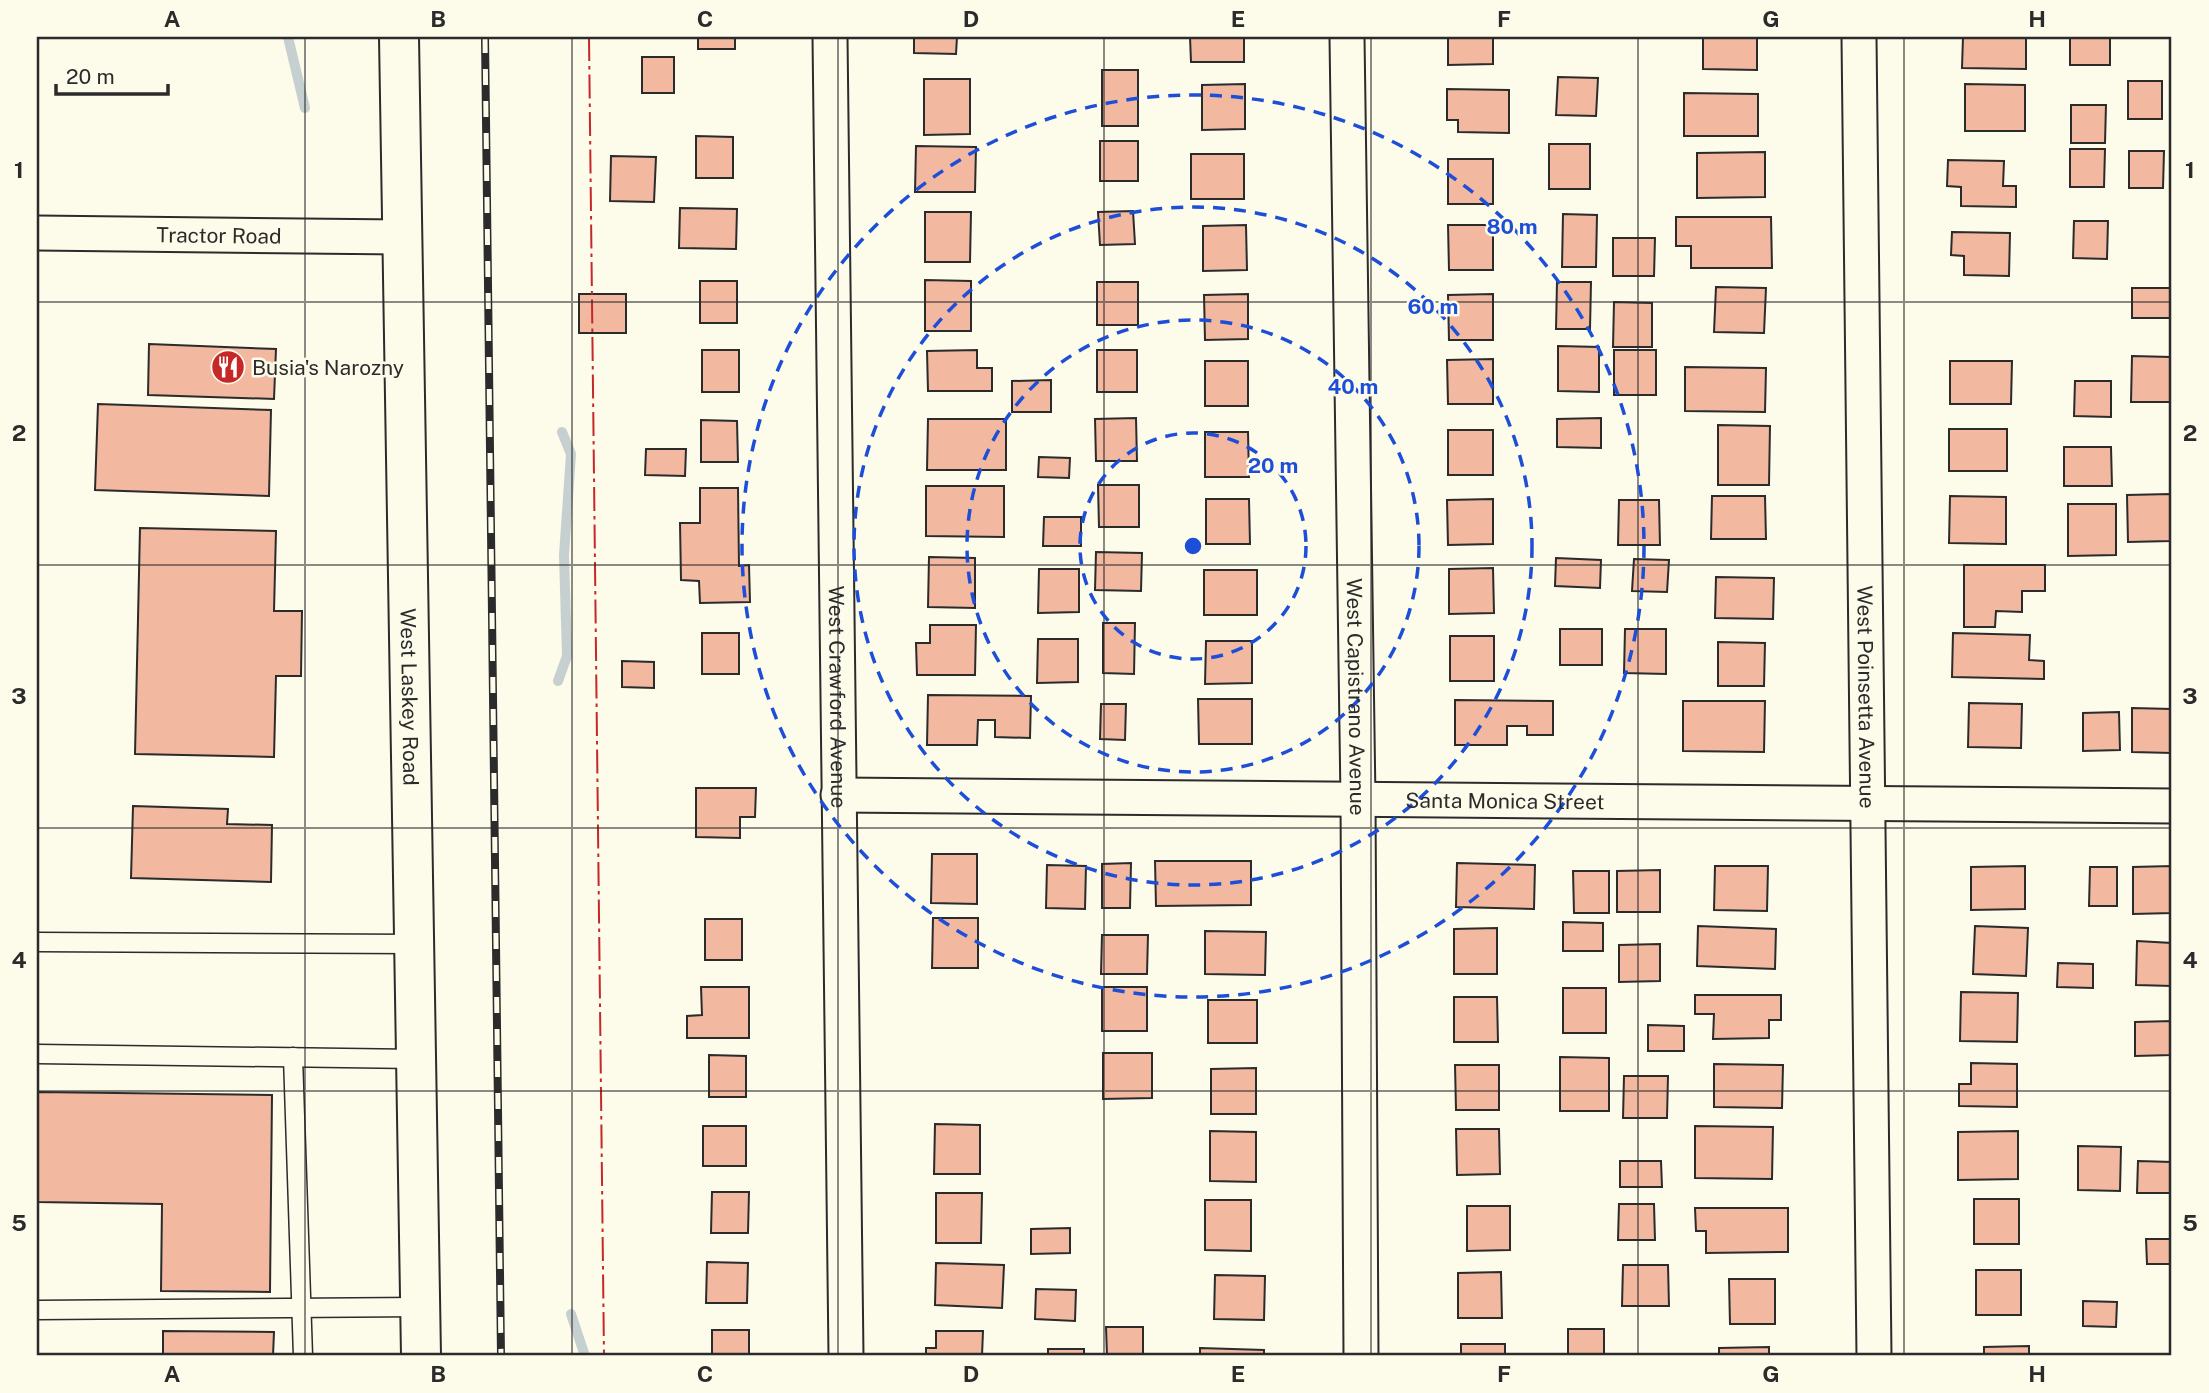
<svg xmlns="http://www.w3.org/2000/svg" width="2209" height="1393" viewBox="0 0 2209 1393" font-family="'Public Sans',sans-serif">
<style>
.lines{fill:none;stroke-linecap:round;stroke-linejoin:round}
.stream{stroke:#c7d0d0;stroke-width:10}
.building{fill:#f2b8a0;stroke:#2b2b2b;stroke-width:2}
.lane-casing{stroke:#2b2b2b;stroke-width:21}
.street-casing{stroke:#2b2b2b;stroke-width:37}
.secondary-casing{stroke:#2b2b2b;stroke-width:42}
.lane{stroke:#fdfbea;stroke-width:18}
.street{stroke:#fdfbea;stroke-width:33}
.secondary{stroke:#fdfbea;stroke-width:38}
.rail-casing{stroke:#2b2b2b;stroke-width:8}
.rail{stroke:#fdfbea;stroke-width:5;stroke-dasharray:16;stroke-linecap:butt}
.power{stroke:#c62828;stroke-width:2;stroke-dasharray:24 5 3.5 5;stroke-linecap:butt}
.grid{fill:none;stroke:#2b2b2b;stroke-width:2;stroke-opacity:0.55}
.ring{fill:none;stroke:#1d4ed8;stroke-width:3.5;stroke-dasharray:12 9}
.labels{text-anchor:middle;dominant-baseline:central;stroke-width:5;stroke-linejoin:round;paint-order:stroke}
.street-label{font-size:21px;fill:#2b2b2b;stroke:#fdfbea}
.poi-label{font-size:21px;fill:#2b2b2b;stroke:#fdfbea;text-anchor:start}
.centre{fill:#1d4ed8;stroke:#fdfbea;stroke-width:3.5}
.ring-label{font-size:21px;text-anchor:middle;font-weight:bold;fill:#1d4ed8;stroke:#fdfbea;stroke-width:5;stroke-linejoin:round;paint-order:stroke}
.neatline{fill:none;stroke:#2b2b2b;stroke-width:2.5}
.grid-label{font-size:23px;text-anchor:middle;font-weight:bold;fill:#2b2b2b}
</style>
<rect width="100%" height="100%" fill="#fdfbea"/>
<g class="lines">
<g class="stream">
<polyline points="288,37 305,108"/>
<polyline points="558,681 567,656 564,555 571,454 562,432"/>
<polyline points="571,1314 585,1356"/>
</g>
</g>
<g class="building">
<rect x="698" y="37" width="37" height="12"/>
<polygon points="914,37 957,37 956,54 914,53"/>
<polygon points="1190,37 1244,37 1244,62 1191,62"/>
<polygon points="1448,37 1493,37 1493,64 1448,65"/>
<polygon points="1703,37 1757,37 1757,70 1703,69"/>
<polygon points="1963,37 2026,37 2026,69 1962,68"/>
<rect x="2070" y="37" width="40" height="28"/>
<rect x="642" y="57" width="32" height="36"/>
<rect x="1102" y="70" width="36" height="56"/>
<polygon points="1558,77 1598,78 1596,116 1556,115"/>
<polygon points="924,79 970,79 970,134 924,135"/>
<rect x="2128" y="81" width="34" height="38"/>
<polygon points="1245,84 1245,129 1202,130 1202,85"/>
<polygon points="1965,84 2025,85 2025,131 1965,131"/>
<polygon points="1447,89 1509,90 1509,133 1458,132 1458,120 1447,120"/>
<polygon points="1684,93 1758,94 1758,136 1684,136"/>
<polygon points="2071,105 2106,105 2105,143 2071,143"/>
<polygon points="696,136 733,137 733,178 696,178"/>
<rect x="1100" y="141" width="38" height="40"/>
<rect x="1549" y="144" width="41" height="45"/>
<polygon points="916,146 976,147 975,192 915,192"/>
<polygon points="2070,149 2105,149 2104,187 2070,187"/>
<polygon points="2129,151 2164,151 2163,188 2129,188"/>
<polygon points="1765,152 1765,197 1697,198 1697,153"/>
<rect x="1191" y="154" width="53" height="45"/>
<polygon points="611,156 656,157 654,202 610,201"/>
<rect x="1448" y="159" width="45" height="45"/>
<polygon points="1948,160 2004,161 2003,186 2016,186 2016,207 1961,206 1961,187 1947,186"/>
<polygon points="680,208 737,209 736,249 679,248"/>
<polygon points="1133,211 1135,244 1100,245 1098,212"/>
<polygon points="925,212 971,212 970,262 925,262"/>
<polygon points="1563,214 1597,215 1596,267 1562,267"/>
<polygon points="1676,217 1771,217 1772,268 1691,268 1691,246 1676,246"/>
<polygon points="2074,221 2108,221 2107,259 2073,258"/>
<polygon points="1246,225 1247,270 1203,271 1203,226"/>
<polygon points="1448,225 1493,225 1493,270 1449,270"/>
<polygon points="1952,232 2010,233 2009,276 1964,275 1964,256 1951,255"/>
<polygon points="1613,238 1655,238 1654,276 1613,276"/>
<polygon points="925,280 971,281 971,331 925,331"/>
<rect x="700" y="281" width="37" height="42"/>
<rect x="1097" y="282" width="41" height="43"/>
<polygon points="1557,282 1591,282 1590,329 1556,329"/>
<polygon points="1716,287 1766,288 1764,333 1714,332"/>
<rect x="2132" y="288" width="40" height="30"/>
<rect x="579" y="294" width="47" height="39"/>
<polygon points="1248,294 1248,339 1205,340 1204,295"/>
<polygon points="1493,294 1493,340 1449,340 1448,295"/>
<polygon points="1614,302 1652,303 1652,347 1613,347"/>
<polygon points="149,344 276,349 274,399 148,395"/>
<polygon points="1558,346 1599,347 1599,392 1558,391"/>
<rect x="702" y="350" width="37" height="42"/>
<polygon points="977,350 977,368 992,368 992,391 928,391 927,351"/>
<rect x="1097" y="350" width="40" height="42"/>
<rect x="1614" y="350" width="42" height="45"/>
<polygon points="2132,356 2171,357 2170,402 2131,402"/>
<polygon points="1493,359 1493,404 1448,404 1447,360"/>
<rect x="1205" y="361" width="43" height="45"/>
<polygon points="1950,361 2012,361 2011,404 1950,404"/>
<polygon points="1685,367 1766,368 1765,412 1685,411"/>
<polygon points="1051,380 1051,412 1012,412 1012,381"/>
<polygon points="2075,381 2111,381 2111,417 2074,416"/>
<polygon points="98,404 271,410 269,496 95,490"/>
<polygon points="1136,418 1137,461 1096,461 1095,419"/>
<polygon points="1601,418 1601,448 1557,447 1557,419"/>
<polygon points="928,419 1006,419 1006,470 927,470"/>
<polygon points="701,420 737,421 738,462 701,462"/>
<polygon points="1718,425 1770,426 1769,485 1718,485"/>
<rect x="1949" y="429" width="58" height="42"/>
<rect x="1448" y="430" width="45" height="45"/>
<polygon points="1205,432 1248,432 1249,477 1205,477"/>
<polygon points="2064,447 2111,447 2112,486 2064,486"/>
<polygon points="646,449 686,449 685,476 645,475"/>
<polygon points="1039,457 1070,458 1069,478 1038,477"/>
<polygon points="1098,485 1139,485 1139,527 1099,527"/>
<polygon points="926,486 1004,486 1004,537 926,536"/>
<polygon points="700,488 738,488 739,566 749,565 750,602 700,603 699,581 681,580 680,523 700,523"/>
<polygon points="2170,494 2171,541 2128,542 2127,495"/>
<polygon points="1712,496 1765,496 1766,539 1711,539"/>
<polygon points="1950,496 2006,497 2006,544 1949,543"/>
<polygon points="1206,499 1249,499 1250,544 1206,544"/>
<polygon points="1493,499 1493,544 1448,545 1447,500"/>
<polygon points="1619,500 1659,500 1660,545 1618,545"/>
<polygon points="2068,504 2116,504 2116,555 2068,556"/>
<polygon points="1044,517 1081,517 1081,546 1043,546"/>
<polygon points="140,528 276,531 274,611 302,611 301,676 276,676 274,757 135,754"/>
<polygon points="1096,552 1142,553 1141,591 1095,590"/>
<polygon points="929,557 975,558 975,608 928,607"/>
<polygon points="1556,558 1601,560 1600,588 1555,586"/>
<polygon points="1634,559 1669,560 1667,592 1632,591"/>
<polygon points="1964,565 2045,565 2045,591 2022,591 2022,612 1996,611 1995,627 1964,627"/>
<polygon points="1493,568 1494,613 1449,614 1449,569"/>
<polygon points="1039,569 1079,569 1079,612 1038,613"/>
<rect x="1204" y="570" width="53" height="45"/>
<polygon points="1716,577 1774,578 1773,619 1715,618"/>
<polygon points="1103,623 1135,623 1134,674 1103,673"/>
<polygon points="930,625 976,625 975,675 917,675 916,643 930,643"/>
<rect x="1560" y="629" width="42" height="36"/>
<polygon points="1625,629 1666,629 1666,674 1624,673"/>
<rect x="702" y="633" width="37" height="41"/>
<polygon points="1953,633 2030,635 2029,660 2044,661 2044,679 1952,677"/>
<rect x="1450" y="636" width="44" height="45"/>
<polygon points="1038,639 1078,639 1078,682 1037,683"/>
<polygon points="1206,641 1252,641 1252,683 1205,684"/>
<polygon points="1718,642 1765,643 1764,686 1718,686"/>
<polygon points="622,661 654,662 654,688 622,687"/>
<polygon points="928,695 1031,696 1030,738 995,737 995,720 978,720 977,745 927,745"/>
<polygon points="1198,699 1252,699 1252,744 1199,744"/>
<polygon points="1455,700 1553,701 1553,735 1527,735 1527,726 1507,726 1507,745 1455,745"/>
<polygon points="1683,701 1765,701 1764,752 1683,751"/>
<polygon points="1969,703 2022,704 2021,748 1968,747"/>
<polygon points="1101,704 1126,704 1125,740 1100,739"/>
<polygon points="2132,708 2172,709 2172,753 2132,752"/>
<polygon points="2119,712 2120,750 2083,751 2083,713"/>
<polygon points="696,788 756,788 755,817 740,817 740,838 696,837"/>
<polygon points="133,806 228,809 227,824 272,825 271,882 131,878"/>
<polygon points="932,854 977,854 977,904 931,903"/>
<polygon points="1155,861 1251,861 1251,905 1156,906"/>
<polygon points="1131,863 1130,908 1102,908 1102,864"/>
<polygon points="1457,863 1535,865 1534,909 1456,907"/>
<polygon points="1047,865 1086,866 1085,909 1046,908"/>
<polygon points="1715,866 1768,866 1767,911 1714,910"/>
<polygon points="2025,866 2025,909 1971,910 1971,867"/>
<polygon points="2172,866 2172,913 2133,914 2133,867"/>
<polygon points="2090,867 2117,867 2117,906 2089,906"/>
<polygon points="1660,870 1660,912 1617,912 1617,871"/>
<polygon points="1573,871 1609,871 1609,913 1574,913"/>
<polygon points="933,918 978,918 978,968 932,968"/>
<rect x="705" y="919" width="37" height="41"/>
<polygon points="1563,922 1603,923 1603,951 1563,951"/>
<polygon points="1698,926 1776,929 1775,969 1697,966"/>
<polygon points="1975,926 2028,928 2026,976 1973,974"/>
<polygon points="1497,928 1497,974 1454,974 1454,929"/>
<polygon points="1205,931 1266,932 1265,975 1205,974"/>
<polygon points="1102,935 1148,935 1147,974 1101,974"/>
<polygon points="2137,941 2172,943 2172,986 2136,985"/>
<polygon points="1660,944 1660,981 1619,982 1619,945"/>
<polygon points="2058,963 2093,964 2093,988 2057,987"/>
<polygon points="701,987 749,987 749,1038 687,1038 687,1016 702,1015"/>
<rect x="1102" y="987" width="45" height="44"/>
<rect x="1563" y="988" width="43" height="45"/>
<polygon points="1961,992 2018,993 2017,1042 1960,1041"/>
<polygon points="1695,995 1781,995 1781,1020 1769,1020 1769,1038 1713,1039 1714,1014 1695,1014"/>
<polygon points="1454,997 1497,997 1498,1042 1454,1042"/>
<rect x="1208" y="1000" width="49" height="43"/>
<polygon points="2172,1021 2172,1055 2135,1056 2135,1022"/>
<polygon points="1648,1025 1684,1026 1684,1051 1648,1051"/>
<polygon points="1103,1053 1152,1053 1152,1098 1103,1099"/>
<polygon points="709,1055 746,1056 746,1097 709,1097"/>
<polygon points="1560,1057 1609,1058 1609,1111 1560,1111"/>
<polygon points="1971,1063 2017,1064 2017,1107 1959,1106 1959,1084 1971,1084"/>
<polygon points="1714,1064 1783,1065 1782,1108 1714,1107"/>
<polygon points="1455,1065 1499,1065 1499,1110 1456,1110"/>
<polygon points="1256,1068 1256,1114 1211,1114 1211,1069"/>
<polygon points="1624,1076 1668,1076 1667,1118 1623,1118"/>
<polygon points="37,1092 272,1095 270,1292 161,1291 162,1204 37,1202"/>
<polygon points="935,1124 980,1125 980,1174 934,1174"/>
<rect x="703" y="1126" width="43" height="40"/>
<polygon points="1695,1126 1773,1127 1772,1179 1695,1178"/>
<polygon points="1456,1129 1499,1129 1500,1174 1457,1175"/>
<polygon points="1210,1131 1256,1132 1256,1182 1210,1181"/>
<polygon points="2018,1131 2018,1179 1958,1180 1958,1132"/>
<polygon points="2078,1146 2121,1147 2120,1191 2078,1190"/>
<polygon points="1620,1161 1661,1161 1662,1187 1620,1187"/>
<polygon points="2138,1161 2172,1162 2172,1193 2137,1193"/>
<polygon points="712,1192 749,1192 748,1233 711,1233"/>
<polygon points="936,1193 982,1193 981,1243 936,1243"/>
<rect x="1974" y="1199" width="45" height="45"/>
<polygon points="1205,1200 1251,1200 1251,1251 1205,1250"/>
<polygon points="1619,1204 1654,1204 1655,1240 1618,1240"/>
<polygon points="1467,1206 1510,1206 1510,1250 1467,1251"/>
<polygon points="1695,1208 1788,1208 1788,1252 1706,1253 1706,1231 1696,1231"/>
<polygon points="1070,1228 1070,1253 1031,1254 1031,1229"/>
<polygon points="2146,1239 2172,1239 2172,1264 2147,1264"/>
<polygon points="707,1262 748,1263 747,1303 706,1303"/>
<polygon points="936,1263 1004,1265 1002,1308 935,1305"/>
<polygon points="1623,1265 1668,1265 1669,1306 1622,1306"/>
<rect x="1976" y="1270" width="45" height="45"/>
<polygon points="1501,1272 1502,1318 1458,1318 1458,1273"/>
<polygon points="1215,1275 1265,1276 1264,1320 1214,1319"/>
<polygon points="1729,1279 1775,1279 1775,1324 1730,1324"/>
<polygon points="1036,1289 1076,1290 1075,1321 1035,1319"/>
<polygon points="2083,1301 2117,1302 2116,1327 2083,1326"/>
<polygon points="1106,1327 1143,1327 1143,1356 1107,1356"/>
<rect x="1568" y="1329" width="36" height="27"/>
<rect x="712" y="1330" width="37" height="26"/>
<polygon points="163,1331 274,1332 273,1356 163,1356"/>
<polygon points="936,1331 983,1331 982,1356 926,1356 926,1348 936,1348"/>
<rect x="1461" y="1344" width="44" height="12"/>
<polygon points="2029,1346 2029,1356 1984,1356 1984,1347"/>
<polygon points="1769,1347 1769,1356 1719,1356 1719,1348"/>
<polygon points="1200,1348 1264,1350 1264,1356 1200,1356"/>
<rect x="1048" y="1349" width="36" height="7"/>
</g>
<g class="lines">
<g class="lane-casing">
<g id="lane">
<polyline points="37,942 414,944"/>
<polyline points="37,1054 416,1059"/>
<polyline points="293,1057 303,1356"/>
<polyline points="37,1310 420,1307"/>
</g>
</g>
<g class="street-casing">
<g id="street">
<path id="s1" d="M830,37L846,1356"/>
<path id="s2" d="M1347,37L1358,800L1361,1356"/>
<path id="s3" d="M1859,37L1874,1356"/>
<path id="s4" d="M37,233L401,237"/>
<path id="s5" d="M838,795L2172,806"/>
</g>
</g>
<g class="secondary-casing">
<g id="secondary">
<path id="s6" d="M399,37L421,1356"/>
</g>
</g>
<use href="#lane" class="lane"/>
<use href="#street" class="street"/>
<use href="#secondary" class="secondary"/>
<g class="rail-casing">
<polyline id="rail" points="485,37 501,1356"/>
</g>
<use href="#rail" class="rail"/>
<polyline class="power" points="589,37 604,1356"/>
</g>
<path class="grid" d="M305,37V1356M572,37V1356M838,37V1356M1104,37V1356M1371,37V1356M1638,37V1356M1904,37V1356M37,302H2172M37,565H2172M37,828H2172M37,1091H2172"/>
<g class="ring">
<circle cx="1193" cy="546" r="113"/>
<circle cx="1193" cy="546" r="226"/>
<circle cx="1193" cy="546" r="339"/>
<circle cx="1193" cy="546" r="451"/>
</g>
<defs>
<g id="restaurant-disc" transform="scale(1.75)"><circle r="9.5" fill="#c62828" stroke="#fdfbea"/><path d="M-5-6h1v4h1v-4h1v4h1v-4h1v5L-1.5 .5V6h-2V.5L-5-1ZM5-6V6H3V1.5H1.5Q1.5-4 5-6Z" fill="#fff"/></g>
</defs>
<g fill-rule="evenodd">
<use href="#restaurant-disc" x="228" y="367"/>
</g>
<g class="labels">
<g class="street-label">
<text stroke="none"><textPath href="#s4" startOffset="182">Tractor Road</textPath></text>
<text stroke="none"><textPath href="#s2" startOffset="660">West Capistrano Avenue</textPath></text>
<text stroke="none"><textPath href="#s3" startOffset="660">West Poinsetta Avenue</textPath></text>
<text stroke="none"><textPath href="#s6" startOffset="660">West Laskey Road</textPath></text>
<text stroke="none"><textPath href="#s1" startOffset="660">West Crawford Avenue</textPath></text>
<text stroke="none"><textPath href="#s5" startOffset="667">Santa Monica Street</textPath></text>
</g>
<g class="poi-label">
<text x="252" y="367">Busia's Narozny</text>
</g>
</g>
<circle cx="1193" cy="546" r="10" class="centre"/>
<g class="ring-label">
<text x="1512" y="234">80 m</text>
<text x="1433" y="314">60 m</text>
<text x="1353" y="394">40 m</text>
<text x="1273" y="473">20 m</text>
</g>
<rect width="2209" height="1393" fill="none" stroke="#fdfbea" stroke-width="77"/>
<path d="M56 84v10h112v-10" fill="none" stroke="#2b2b2b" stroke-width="3.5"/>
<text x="66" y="84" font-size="21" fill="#2b2b2b" stroke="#fdfbea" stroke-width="5" paint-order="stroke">20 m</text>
<rect x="38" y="38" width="2132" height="1316" class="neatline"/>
<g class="grid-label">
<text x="172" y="27">A</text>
<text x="438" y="27">B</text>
<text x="705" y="27">C</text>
<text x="971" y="27">D</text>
<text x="1238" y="27">E</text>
<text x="1504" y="27">F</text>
<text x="1771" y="27">G</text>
<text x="2037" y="27">H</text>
<text x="19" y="178">1</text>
<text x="2190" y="178">1</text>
<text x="19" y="441">2</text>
<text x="2190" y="441">2</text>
<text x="19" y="704">3</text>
<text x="2190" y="704">3</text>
<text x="19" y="968">4</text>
<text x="2190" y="968">4</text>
<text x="19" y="1231">5</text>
<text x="2190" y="1231">5</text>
<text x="172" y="1382">A</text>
<text x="438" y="1382">B</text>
<text x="705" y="1382">C</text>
<text x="971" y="1382">D</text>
<text x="1238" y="1382">E</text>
<text x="1504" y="1382">F</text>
<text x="1771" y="1382">G</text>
<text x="2037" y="1382">H</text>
</g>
</svg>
